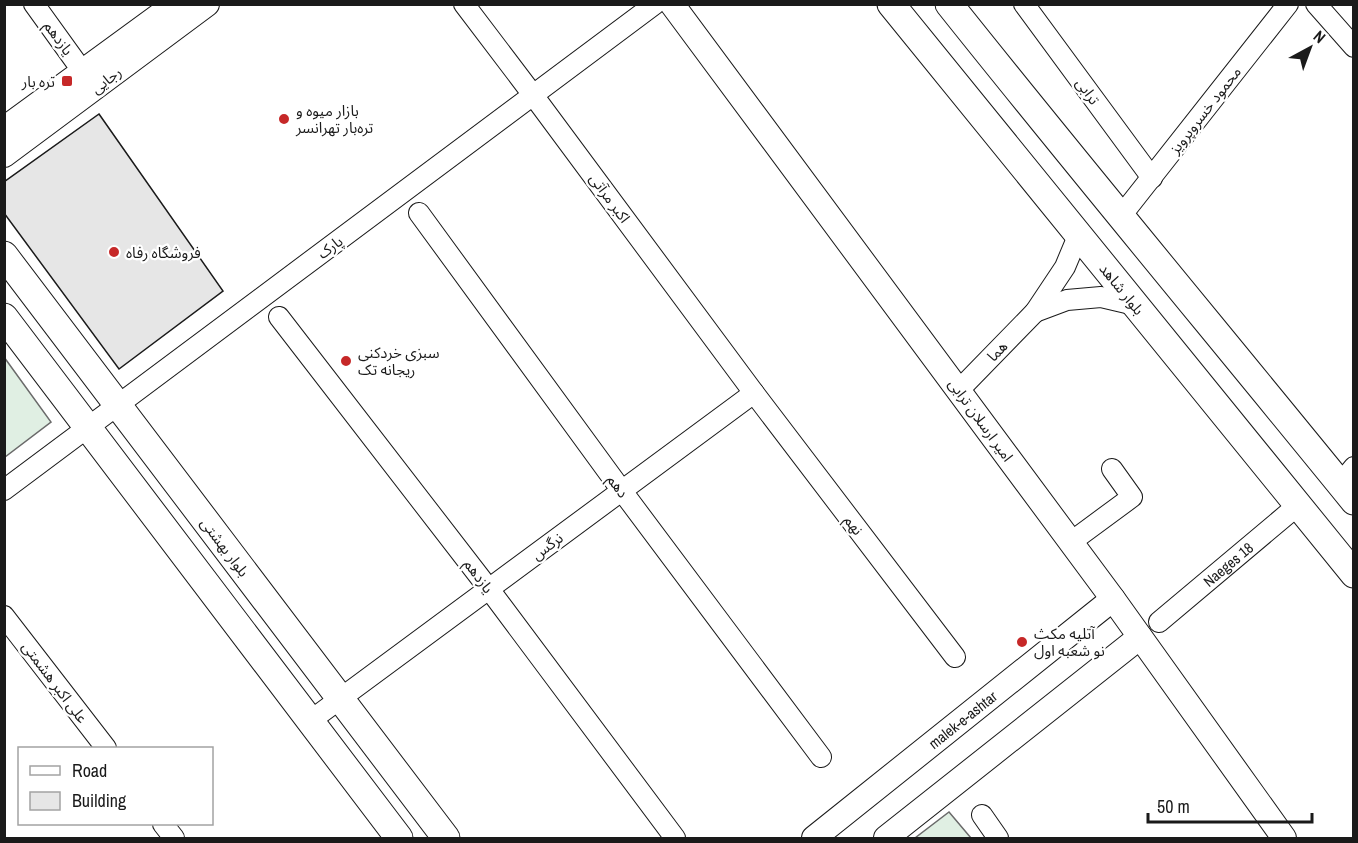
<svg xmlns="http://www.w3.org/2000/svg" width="1358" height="843" viewBox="0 0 1358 843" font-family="'Archivo Narrow','Noto Sans Arabic',sans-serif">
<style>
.green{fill:#e0efe3;stroke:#6a6a6a;stroke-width:1.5}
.building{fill:#e6e6e6;stroke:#1a1a1a;stroke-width:1.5}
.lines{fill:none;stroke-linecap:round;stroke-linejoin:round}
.minor-casing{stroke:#1a1a1a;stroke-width:22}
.tertiary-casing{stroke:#1a1a1a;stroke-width:26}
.secondary-casing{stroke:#1a1a1a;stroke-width:29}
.minor{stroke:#fff;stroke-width:20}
.tertiary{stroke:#fff;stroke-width:24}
.secondary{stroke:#fff;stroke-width:27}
.poi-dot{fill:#c62828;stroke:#fff;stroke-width:2}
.labels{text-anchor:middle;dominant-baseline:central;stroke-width:4.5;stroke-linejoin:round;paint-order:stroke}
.street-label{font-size:15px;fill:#1a1a1a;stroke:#fff}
.poi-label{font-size:15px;fill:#1a1a1a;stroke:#fff;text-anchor:start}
</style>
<rect width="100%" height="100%" fill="#fff"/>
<g class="green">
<polygon points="4,357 51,422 5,457 4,457"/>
<polygon points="949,812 971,838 915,838"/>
</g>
<polygon class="building" points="99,114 223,291 119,369 4,213 4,182"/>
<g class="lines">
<g class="minor-casing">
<g id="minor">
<polyline points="34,4 83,72"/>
<polyline points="464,4 533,95 754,393 955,657"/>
<polyline points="1024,4 1152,178"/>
<polyline points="1316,4 1354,47"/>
<polyline points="419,213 622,491 821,757"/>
<polyline points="1121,216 1288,4"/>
<polyline points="1035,312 1067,300 1101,297 1135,305"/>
<polyline points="279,317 489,589 675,838"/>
<polyline points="959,390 1035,312 1065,267 1078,236"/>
<polyline points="1340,484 1354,467"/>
<polyline points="4,490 655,4"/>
<polyline points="1071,542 1132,497 1112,469"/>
<polyline points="4,616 106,748"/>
<path id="s1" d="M1159,622L1297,506"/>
<polyline points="310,721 754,393"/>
<polyline points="982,815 998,838"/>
<polyline points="163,824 174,838"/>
</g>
</g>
<g class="tertiary-casing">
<g id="tertiary">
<polyline points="672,4 1113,599 1284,838"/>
<polyline points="4,129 175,4"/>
<polyline points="4,155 207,4"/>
<path id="s2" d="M814,838L1113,599"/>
<polyline points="886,838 1140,637"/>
</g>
</g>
<g class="secondary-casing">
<g id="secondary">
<polyline points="891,4 1354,574"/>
<path d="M949,4C1082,171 1219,335 1354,501"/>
<polyline points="4,255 446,838"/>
<polyline points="4,317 399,838"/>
</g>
</g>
<use href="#minor" class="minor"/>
<use href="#tertiary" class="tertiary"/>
<use href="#secondary" class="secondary"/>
</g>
<g class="poi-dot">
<rect x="61" y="75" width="12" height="12" rx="3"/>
<circle cx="284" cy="119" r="6"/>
<circle cx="114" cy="252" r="6"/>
<circle cx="346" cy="361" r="6"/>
<circle cx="1022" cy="642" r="6"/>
</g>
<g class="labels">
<g class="street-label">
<text transform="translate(59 38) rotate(54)">یازدهم</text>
<text transform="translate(106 80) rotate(-37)">رجایی</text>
<text transform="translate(1088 91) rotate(54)">ترابی</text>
<text transform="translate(1205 110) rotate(-52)">محمود خسروپرویز</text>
<text transform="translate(610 198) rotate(54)">اکبر مرآتی</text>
<text transform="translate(330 247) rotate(-37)">پارک</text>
<text transform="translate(1122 289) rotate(51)">بلوار شاهد</text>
<text transform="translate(997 351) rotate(-46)">هما</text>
<text transform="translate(981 420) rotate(54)">امیر ارسلان ترابی</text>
<text transform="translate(618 486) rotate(54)">دهم</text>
<text transform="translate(854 525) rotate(53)">نهم</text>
<text transform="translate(547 546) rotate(-37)">نرگس</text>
<text transform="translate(225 547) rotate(53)">بلوار بهشتی</text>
<text stroke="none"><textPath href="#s1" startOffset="90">Naeges 18</textPath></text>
<text transform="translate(479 576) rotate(53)">یازدهم</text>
<text transform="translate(55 682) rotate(53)">علی اکبر هشمتی</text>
<text stroke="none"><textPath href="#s2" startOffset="190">malek-e-ashtar</textPath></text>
</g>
<g class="poi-label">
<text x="55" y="81" text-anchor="end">تره بار</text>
<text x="296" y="110">بازار میوه و<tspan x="296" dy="17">تره‌بار تهرانسر</tspan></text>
<text x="126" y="252">فروشگاه رفاه</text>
<text x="358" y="352">سبزی خردکنی<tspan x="358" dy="17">ریجانه تک</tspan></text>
<text x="1034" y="633">آتلیه مکث<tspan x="1034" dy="17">نو شعبه اول</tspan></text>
</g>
</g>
<rect width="1358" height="843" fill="none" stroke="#1a1a1a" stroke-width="12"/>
<rect x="18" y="747" width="195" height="78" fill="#ffffff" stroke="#a3a3a3" stroke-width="1.5"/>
<rect x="30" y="766" width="30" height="9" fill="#ffffff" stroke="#a3a3a3" stroke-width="1.5"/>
<text x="72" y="777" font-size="18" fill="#1a1a1a">Road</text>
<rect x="30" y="792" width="30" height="18" fill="#e6e6e6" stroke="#a3a3a3" stroke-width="1.5"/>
<text x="72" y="807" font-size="18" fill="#1a1a1a">Building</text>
<g transform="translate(1310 48) rotate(41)" stroke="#ffffff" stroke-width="4.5" paint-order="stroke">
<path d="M0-4.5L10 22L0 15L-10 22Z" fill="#1a1a1a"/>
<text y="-9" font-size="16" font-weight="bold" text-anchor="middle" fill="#1a1a1a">N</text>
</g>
<path d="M1148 813v9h164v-9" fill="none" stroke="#1a1a1a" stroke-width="3"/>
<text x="1157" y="813" font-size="18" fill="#1a1a1a" stroke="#ffffff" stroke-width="4.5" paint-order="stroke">50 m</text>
</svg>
